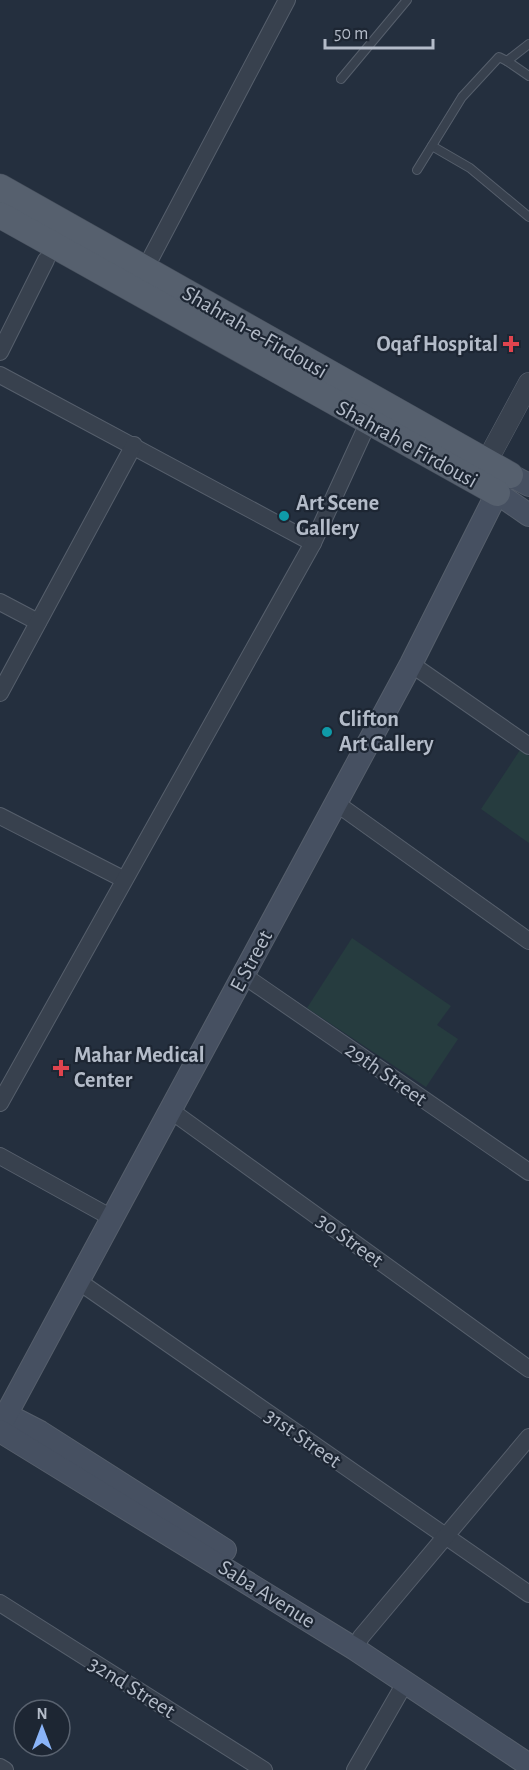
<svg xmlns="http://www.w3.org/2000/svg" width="529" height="1770" viewBox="0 0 529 1770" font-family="'Alegreya Sans',sans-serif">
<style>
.green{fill:#263c3f}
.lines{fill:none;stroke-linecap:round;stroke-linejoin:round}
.service-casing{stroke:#565f6c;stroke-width:10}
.minor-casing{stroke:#565f6c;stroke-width:18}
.tertiary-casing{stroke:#565f6c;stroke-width:22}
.secondary-casing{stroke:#565f6c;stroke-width:24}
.primary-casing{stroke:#414a57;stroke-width:27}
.service{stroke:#38414e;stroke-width:8}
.minor{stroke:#38414e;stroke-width:16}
.tertiary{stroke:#38414e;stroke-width:21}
.secondary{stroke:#465061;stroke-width:22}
.primary{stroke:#56606e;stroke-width:26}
.health-dot{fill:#e0444e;stroke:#1d2633;stroke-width:2}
.culture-dot{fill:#0f9aa8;stroke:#1d2633;stroke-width:2}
.labels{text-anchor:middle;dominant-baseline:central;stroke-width:4.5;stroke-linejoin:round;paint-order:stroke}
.street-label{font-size:22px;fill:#b4bcc9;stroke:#1d2633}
.poi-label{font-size:22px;font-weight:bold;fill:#b4bcc9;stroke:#1d2633;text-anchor:start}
</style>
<rect width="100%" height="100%" fill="#242f3e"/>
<g class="green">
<polygon points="520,750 529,756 529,843 481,809"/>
<polygon points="352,938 451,1006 437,1025 458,1039 426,1087 307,1008"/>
</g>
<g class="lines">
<g class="service-casing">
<g id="service">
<polyline points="507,61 529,76"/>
<polyline points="341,79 407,0"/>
<polyline points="432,146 470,168 529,217"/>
<polyline points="417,170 462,97 499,57 507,61 529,44"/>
</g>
</g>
<g class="minor-casing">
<g id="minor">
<polyline points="145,269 287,0"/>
<polyline points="0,352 46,260"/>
<polyline points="0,375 313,543"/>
<polyline points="0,602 38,622"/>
<polyline points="411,664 529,746"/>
<polyline points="0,693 134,445"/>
<polyline points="336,803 529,941"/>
<polyline points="0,816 123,879"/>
<polyline points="243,975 529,1172"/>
<polyline points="0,1103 313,543 368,423"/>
<polyline points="170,1110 529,1369"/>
<polyline points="0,1156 112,1218"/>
<polyline points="78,1281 529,1594"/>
<polyline points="0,1603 264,1770"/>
<polyline points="355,1649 361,1637 529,1437"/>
<polyline points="0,1767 5,1770"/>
<polyline points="355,1770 405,1683"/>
</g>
</g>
<g class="tertiary-casing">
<polyline id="tertiary" points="487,461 529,383"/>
</g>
<g class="secondary-casing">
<g id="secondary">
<polyline points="510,475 529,485"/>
<polyline points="7,1415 40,1432 225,1550"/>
<polyline points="0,1426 411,664 497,493 529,515"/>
<polyline points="0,1431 355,1649 529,1765"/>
</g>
</g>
<g class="primary-casing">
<g id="primary">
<polyline points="0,187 510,475"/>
<polyline points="0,215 497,493"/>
</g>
</g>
<use href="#service" class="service"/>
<use href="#minor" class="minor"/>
<use href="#tertiary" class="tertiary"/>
<use href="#secondary" class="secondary"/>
<use href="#primary" class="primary"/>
</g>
<g class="health-dot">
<path d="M508 335h6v6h6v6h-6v6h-6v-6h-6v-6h6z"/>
<path d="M58 1059h6v6h6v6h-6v6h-6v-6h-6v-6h6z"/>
</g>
<g class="culture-dot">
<circle cx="284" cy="516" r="6"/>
<circle cx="327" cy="732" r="6"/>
</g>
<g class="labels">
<g class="street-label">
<text transform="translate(255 332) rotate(30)">Shahrah-e-Firdousi</text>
<text transform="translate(407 444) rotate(29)">Shahrah e Firdousi</text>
<text transform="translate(251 961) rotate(-62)">E Street</text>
<text transform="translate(386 1074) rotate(35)">29th Street</text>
<text transform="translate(350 1240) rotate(36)">30 Street</text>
<text transform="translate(303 1438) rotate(35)">31st Street</text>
<text transform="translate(267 1594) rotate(32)">Saba Avenue</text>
<text transform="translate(132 1687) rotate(32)">32nd Street</text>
</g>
<g class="poi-label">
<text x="498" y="344" text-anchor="end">Oqaf Hospital</text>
<text x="296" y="503">Art Scene<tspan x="296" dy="25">Gallery</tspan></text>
<text x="339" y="719">Clifton<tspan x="339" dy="25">Art Gallery</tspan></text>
<text x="74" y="1055">Mahar Medical<tspan x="74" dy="25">Center</tspan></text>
</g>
</g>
<g transform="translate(42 1728)"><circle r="28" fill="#1d2633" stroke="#59626f" stroke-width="1.5"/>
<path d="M0-4.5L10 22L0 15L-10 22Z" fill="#8ab4f8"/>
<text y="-9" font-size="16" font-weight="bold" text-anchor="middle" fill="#b4bcc9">N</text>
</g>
<path d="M325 39v9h108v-9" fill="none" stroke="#b4bcc9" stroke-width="3"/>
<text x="334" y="39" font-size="18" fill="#b4bcc9" stroke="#1d2633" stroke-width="4.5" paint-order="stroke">50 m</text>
</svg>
